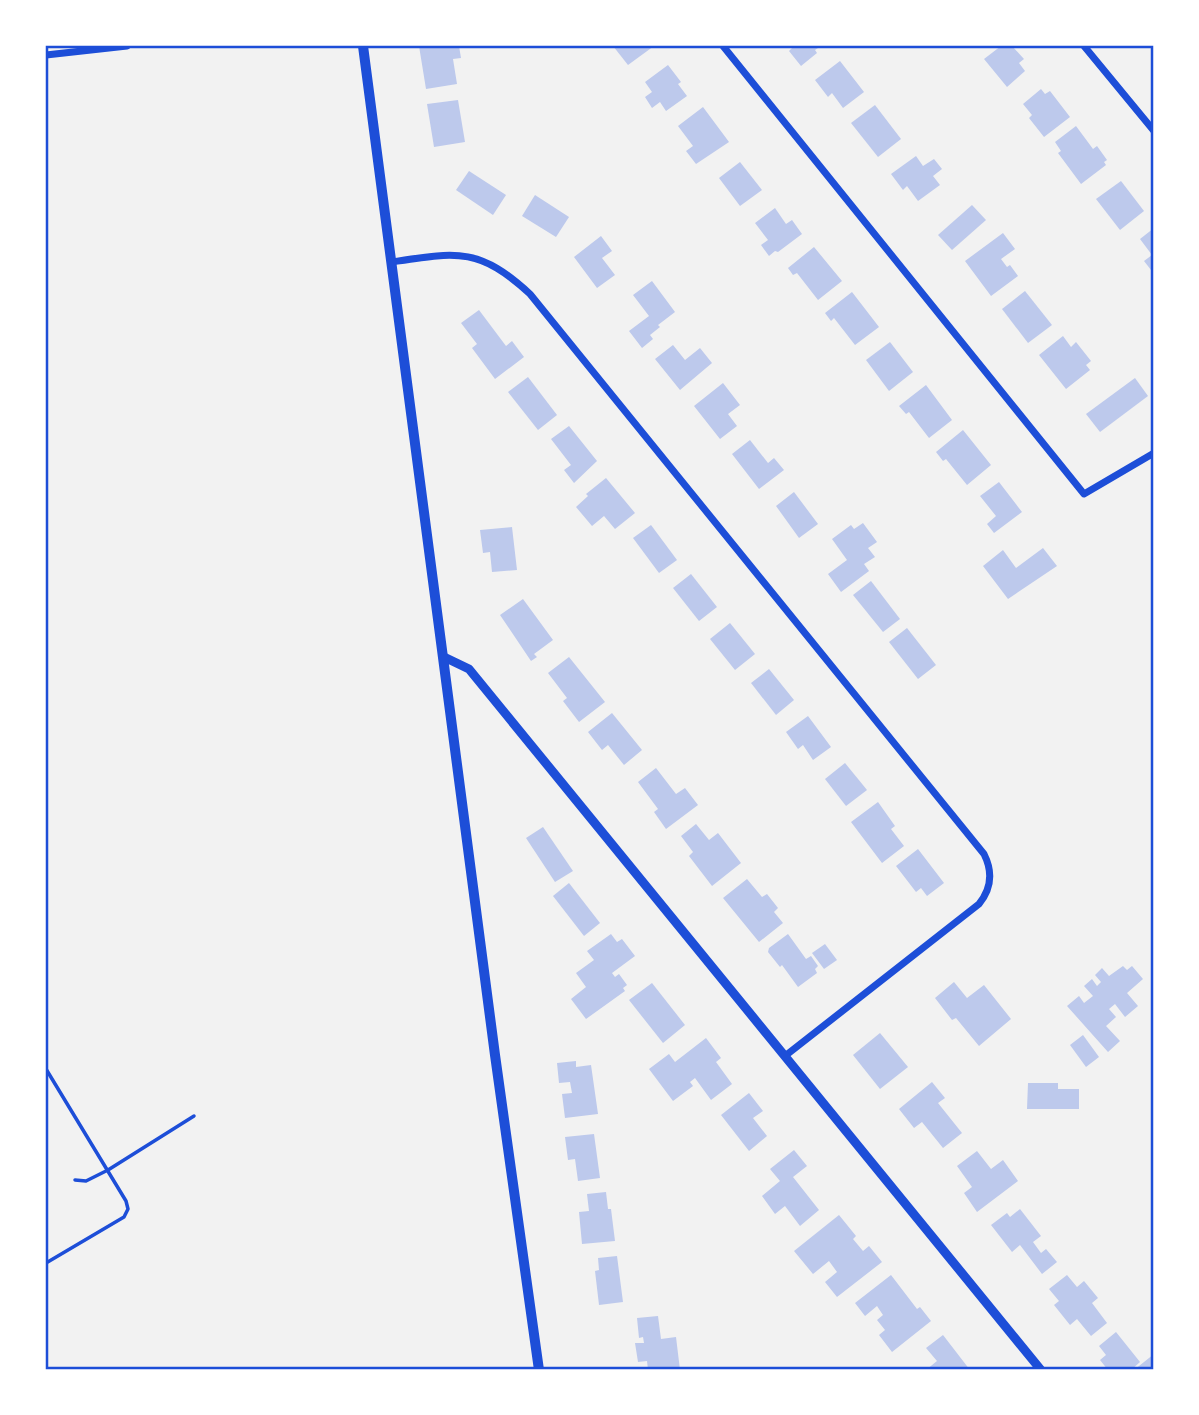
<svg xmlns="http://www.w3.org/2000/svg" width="1199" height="1415" viewBox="0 0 1199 1415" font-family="'Public Sans',sans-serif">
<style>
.building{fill:#bdc9ec}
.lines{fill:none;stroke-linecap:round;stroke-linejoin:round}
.path{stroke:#1d4ed8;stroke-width:3.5}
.minor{stroke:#1d4ed8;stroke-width:7}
.tertiary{stroke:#1d4ed8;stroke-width:9}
.secondary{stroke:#1d4ed8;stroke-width:10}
.neatline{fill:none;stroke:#1d4ed8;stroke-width:2.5}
</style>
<rect width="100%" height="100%" fill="#f2f2f2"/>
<g class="building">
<polygon points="419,46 459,46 461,58 453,59 457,84 426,89"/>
<polygon points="613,46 654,46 628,65"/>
<polygon points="792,46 821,46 815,50 817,53 801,66 789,51 793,47"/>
<polygon points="1001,46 1012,46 1024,59 1019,63 1025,71 1007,87 984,59"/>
<polygon points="840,61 864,92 843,108 832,93 828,97 815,80"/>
<polygon points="668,65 681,82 678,84 687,96 666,111 660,102 652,108 645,97 652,92 645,82"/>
<polygon points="1041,89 1045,94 1050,91 1070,117 1044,137 1029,118 1032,115 1023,104"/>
<polygon points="458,100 465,142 434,147 427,104"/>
<polygon points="875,105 901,139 878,157 851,123"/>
<polygon points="703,107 729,142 696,164 686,151 693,146 678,126"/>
<polygon points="1076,126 1093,149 1097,146 1107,160 1104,162 1106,165 1081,184 1058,153 1061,151 1055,142"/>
<polygon points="916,156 923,166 934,159 942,169 933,176 940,185 918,201 907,186 903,190 891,174"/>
<polygon points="740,162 762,190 740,206 719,178"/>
<polygon points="469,171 506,195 493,215 456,190"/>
<polygon points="1121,181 1144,211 1120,230 1096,199"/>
<polygon points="535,195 569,217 556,237 522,216"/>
<polygon points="972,205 986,220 952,250 938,235"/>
<polygon points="775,208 786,224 792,220 802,234 778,252 775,251 769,256 761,245 768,240 755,223"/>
<polygon points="1154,228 1154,268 1151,270 1144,261 1152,255 1140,239"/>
<polygon points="1003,233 1015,249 1001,259 1007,267 1010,265 1018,276 991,296 965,261"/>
<polygon points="601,236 612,251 602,258 615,275 597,288 574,257"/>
<polygon points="814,247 842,281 818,300 797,273 793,275 788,268"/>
<polygon points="652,281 675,312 658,325 660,327 650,335 653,339 642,348 629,331 649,316 633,295"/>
<polygon points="1025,291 1052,325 1028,343 1002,309"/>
<polygon points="852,292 879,327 855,345 834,318 831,321 825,313"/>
<polygon points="479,310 506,346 512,341 524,357 495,379 472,348 477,344 461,323"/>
<polygon points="1063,336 1071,347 1076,342 1091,361 1086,365 1090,370 1066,389 1039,355"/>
<polygon points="890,342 913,372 889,391 866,360"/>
<polygon points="673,345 685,360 700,348 712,363 680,390 655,359"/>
<polygon points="528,377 557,415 538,430 508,392"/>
<polygon points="1135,378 1148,396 1100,432 1086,414"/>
<polygon points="723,383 740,405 728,414 737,426 720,439 694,406"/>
<polygon points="926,385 952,420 929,438 909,412 906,414 899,406"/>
<polygon points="569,426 597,461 574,483 564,470 571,465 551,439"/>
<polygon points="963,430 991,465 967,485 946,459 943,461 936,452"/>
<polygon points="750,440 768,463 774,458 784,470 759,489 732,454"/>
<polygon points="606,478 635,513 615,529 604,516 592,526 576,507 588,496 586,494"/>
<polygon points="999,482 1022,512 994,533 987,524 996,516 980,496"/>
<polygon points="794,492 818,524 799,538 776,506"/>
<polygon points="863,523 877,542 868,548 875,557 864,564 869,571 841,592 828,574 847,560 832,539 851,525 854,529"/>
<polygon points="651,525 677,560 659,573 633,538"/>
<polygon points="512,527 517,570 492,572 490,552 483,553 480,530"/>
<polygon points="1043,548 1057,566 1008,599 983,566 1003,550 1016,568"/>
<polygon points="691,574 717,607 699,621 673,588"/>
<polygon points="871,581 900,619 883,632 853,595"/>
<polygon points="523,599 553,640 534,654 537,657 531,661 500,615"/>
<polygon points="730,623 755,654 735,670 710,639"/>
<polygon points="907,628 936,665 918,679 889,642"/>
<polygon points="569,657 605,702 579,722 563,701 567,698 548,673"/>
<polygon points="769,669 794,700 776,715 751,683"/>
<polygon points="612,713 642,750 624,765 608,745 602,750 588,732"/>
<polygon points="808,716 831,747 813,760 803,745 798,749 786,732"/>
<polygon points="845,763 867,790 846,806 825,779"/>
<polygon points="656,768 676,794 685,788 698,805 666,829 654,812 658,809 638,782"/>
<polygon points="878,802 895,826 891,829 904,846 882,863 851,822"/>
<polygon points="696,824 709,840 718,833 741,863 712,886 689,856 693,852 681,836"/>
<polygon points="543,827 573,871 555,882 526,838"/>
<polygon points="918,849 944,883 927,896 921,888 916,892 896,866"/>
<polygon points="747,879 762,897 767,894 778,908 774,912 783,923 759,942 723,898"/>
<polygon points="569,883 600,923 584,936 553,896"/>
<polygon points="611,934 617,942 622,939 635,956 612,973 615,977 619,974 627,985 623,988 625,991 586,1019 571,999 586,987 576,973 594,960 587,951"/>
<polygon points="788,934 806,959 811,956 818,966 815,969 817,973 798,987 782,965 780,967 768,952 769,948"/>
<polygon points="825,944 837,960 824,969 812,953"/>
<polygon points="1123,966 1127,970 1132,966 1143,979 1127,993 1138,1006 1125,1017 1115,1004 1109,1009 1116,1017 1106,1026 1120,1041 1108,1052 1067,1006 1079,996 1084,1003 1093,996 1084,986 1092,979 1097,986 1101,982 1095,975 1102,968 1109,976"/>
<polygon points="954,982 967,998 984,985 1011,1019 979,1046 956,1018 952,1020 935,998"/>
<polygon points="652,983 685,1025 663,1043 629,1000"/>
<polygon points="880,1033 908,1067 880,1089 853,1055"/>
<polygon points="1083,1035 1099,1057 1086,1067 1070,1045"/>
<polygon points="706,1038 721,1058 716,1062 732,1084 711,1100 695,1078 690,1082 693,1086 673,1101 649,1069 669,1054 675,1062"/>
<polygon points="576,1061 576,1067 591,1065 598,1114 565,1118 562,1094 572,1093 570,1082 559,1083 557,1063"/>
<polygon points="932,1082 945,1098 938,1103 962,1133 943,1148 922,1122 914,1128 899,1109"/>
<polygon points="1028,1083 1058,1083 1058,1089 1079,1089 1079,1109 1027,1109"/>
<polygon points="749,1093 763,1111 753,1118 767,1136 749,1151 721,1115"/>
<polygon points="594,1134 600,1178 578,1181 575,1159 568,1160 565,1137"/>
<polygon points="794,1150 807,1166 793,1177 819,1210 800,1226 785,1206 775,1214 762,1196 780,1181 770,1169"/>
<polygon points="977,1151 991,1169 1003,1160 1018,1181 977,1212 964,1193 972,1187 957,1166"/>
<polygon points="606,1192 608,1209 611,1209 615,1241 582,1244 579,1212 589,1211 587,1194"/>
<polygon points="1020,1209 1041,1236 1033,1242 1041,1253 1046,1249 1057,1262 1042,1274 1020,1245 1012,1252 991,1225 1007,1213 1010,1217"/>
<polygon points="839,1215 856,1236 853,1239 863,1251 869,1246 882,1262 837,1297 825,1282 837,1272 829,1261 813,1274 794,1251"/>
<polygon points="617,1256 623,1302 599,1305 595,1271 599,1270 598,1258"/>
<polygon points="891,1275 917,1309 920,1307 931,1321 892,1352 879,1335 885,1330 877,1320 883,1315 877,1306 865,1316 855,1303"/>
<polygon points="1067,1275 1077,1287 1084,1281 1098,1298 1092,1303 1107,1323 1091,1336 1077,1319 1070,1325 1054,1305 1059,1301 1049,1289"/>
<polygon points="658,1316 661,1339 676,1337 680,1370 648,1370 647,1361 638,1362 635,1343 644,1343 643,1337 639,1338 637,1318"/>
<polygon points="1116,1332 1140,1362 1131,1370 1118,1370 1116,1367 1108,1370 1100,1360 1106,1355 1099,1346"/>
<polygon points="943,1335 970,1370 926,1370 937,1361 926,1348"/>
<polygon points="1154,1354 1154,1370 1134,1370"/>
</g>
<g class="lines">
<g class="path">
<polyline points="46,1069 126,1201 128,1209 124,1217 46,1263"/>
<polyline points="75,1180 86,1181 108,1170 194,1116"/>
</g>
<g class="minor">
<polyline points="723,46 1084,494 1154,453"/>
<polyline points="1084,46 1154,131"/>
<polyline points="46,55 127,46"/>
<path d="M392,262C457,252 479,247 530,294L984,854C993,872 992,888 979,904L785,1056"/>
</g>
<polyline class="tertiary" points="444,657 469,669 1041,1370"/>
<polyline class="secondary" points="363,46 495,1055 539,1370"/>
</g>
<rect width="1199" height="1415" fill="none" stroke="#ffffff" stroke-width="94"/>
<rect x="47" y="47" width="1105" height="1321" class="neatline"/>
</svg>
